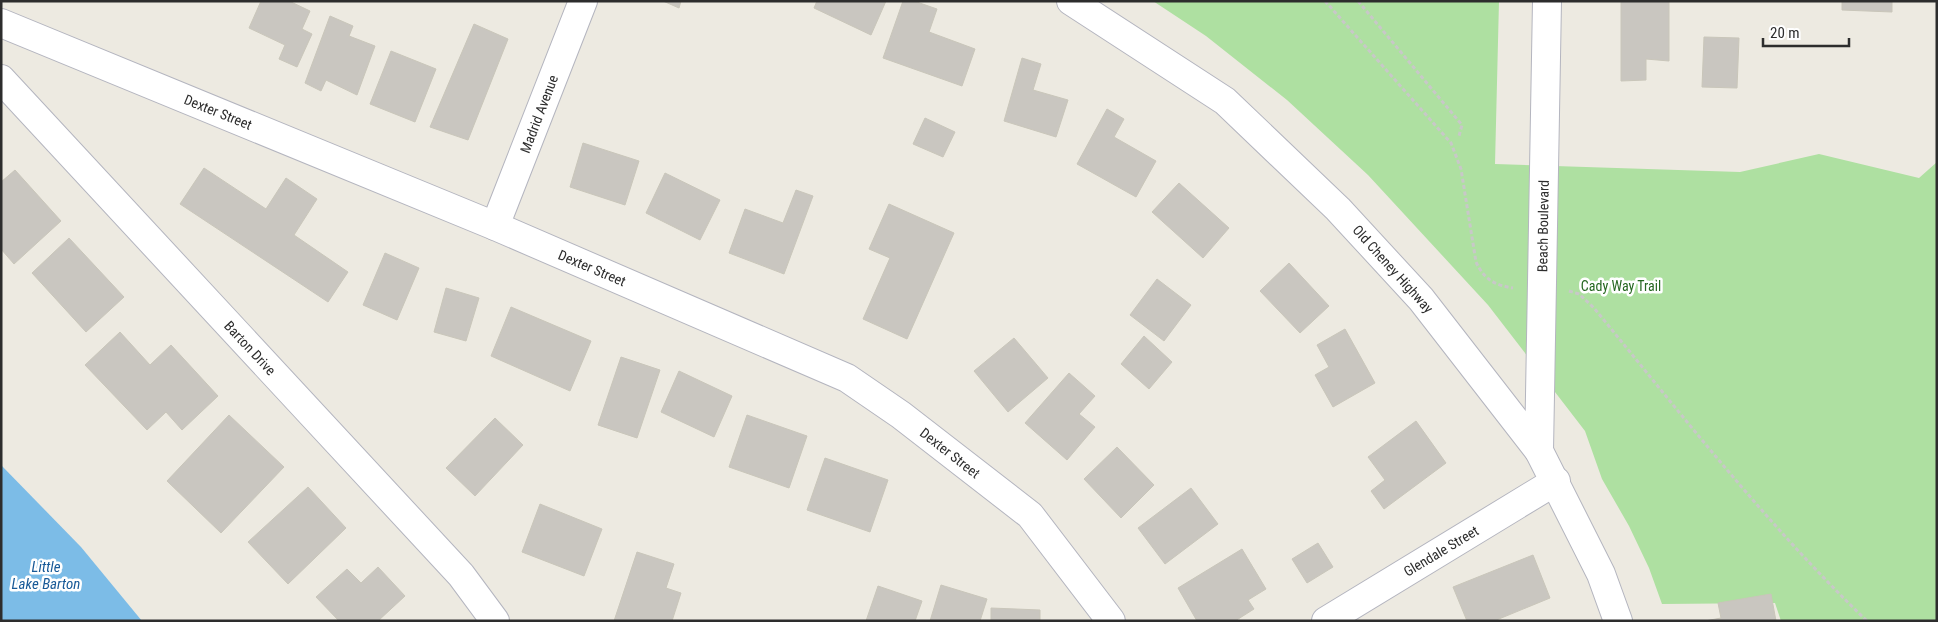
<svg xmlns="http://www.w3.org/2000/svg" width="1938" height="622" viewBox="0 0 1938 622" font-family="'Roboto Condensed',sans-serif">
<style>
.green{fill:#aee0a1}
.water{fill:#7cbce7}
.building{fill:#c9c6c0;stroke:#c9c6ba}
.lines{fill:none;stroke-linecap:round;stroke-linejoin:round}
.minor-casing{stroke:#b4b5bf;stroke-width:30}
.path{stroke:#c8c8c8;stroke-width:3;stroke-dasharray:4 2.5;stroke-linecap:butt}
.minor{stroke:#fff;stroke-width:28}
.labels{text-anchor:middle;dominant-baseline:central;stroke-width:5;stroke-linejoin:round;paint-order:stroke}
.street-label{font-size:14px;fill:#2d2d2d;stroke:#fff}
.park-label{font-size:14px;fill:#256720;stroke:#fff}
.water-label{font-size:15px;font-style:italic;fill:#175997;stroke:#fff}
</style>
<rect width="100%" height="100%" fill="#edeae1"/>
<polygon class="green" points="1153,1 1499,1 1495,164 1740,172 1819,154 1919,178 1937,162 1937,621 1781,621 1775,603 1662,604 1649,568 1629,526 1602,479 1585,431 1488,305 1368,175 1287,100 1206,36"/>
<polygon class="water" points="1,465 81,547 142,621 1,621"/>
<g class="building">
<polygon points="261,1 289,1 310,11 302,29 312,34 297,67 279,59 285,45 249,28"/>
<polygon points="663,1 681,1 679,8"/>
<polygon points="817,1 886,1 871,35 814,8"/>
<polygon points="903,1 914,1 937,9 929,32 975,49 962,86 883,58"/>
<polygon points="1621,1 1669,1 1669,61 1646,59 1646,80 1621,81"/>
<polygon points="1842,1 1892,1 1892,12 1842,10"/>
<polygon points="330,16 353,26 349,36 375,46 357,95 326,80 321,91 305,83"/>
<polygon points="474,24 508,39 468,140 430,127"/>
<polygon points="1704,37 1739,38 1737,88 1702,87"/>
<polygon points="391,51 436,69 415,122 370,104"/>
<polygon points="1022,58 1041,64 1033,90 1068,100 1056,137 1004,121"/>
<polygon points="1107,109 1124,119 1114,137 1156,161 1136,197 1077,164"/>
<polygon points="925,118 955,132 943,157 913,144"/>
<polygon points="583,143 639,161 625,205 570,187"/>
<polygon points="204,168 266,209 286,178 317,199 294,235 348,272 328,302 180,204"/>
<polygon points="15,170 61,221 14,264 1,249 1,182"/>
<polygon points="665,173 720,200 700,240 646,213"/>
<polygon points="1179,183 1229,228 1203,258 1152,212"/>
<polygon points="796,190 813,196 784,274 729,253 745,209 783,223"/>
<polygon points="889,204 954,233 907,339 863,319 890,258 869,249"/>
<polygon points="69,238 124,297 86,332 32,273"/>
<polygon points="385,253 419,268 397,320 363,305"/>
<polygon points="1289,263 1329,306 1300,333 1260,291"/>
<polygon points="1157,279 1191,305 1164,341 1130,315"/>
<polygon points="446,288 479,298 466,341 434,332"/>
<polygon points="511,307 591,341 570,391 491,356"/>
<polygon points="1345,329 1375,383 1333,407 1315,375 1329,367 1317,345"/>
<polygon points="120,332 150,365 171,345 218,396 182,430 166,412 147,430 85,365"/>
<polygon points="1144,336 1172,362 1149,389 1121,364"/>
<polygon points="1014,338 1048,378 1008,412 974,371"/>
<polygon points="621,357 660,370 637,438 598,425"/>
<polygon points="679,371 732,396 714,437 661,412"/>
<polygon points="1069,373 1095,396 1079,414 1095,427 1067,460 1025,423"/>
<polygon points="229,415 284,467 221,533 167,481"/>
<polygon points="747,415 807,436 789,488 729,467"/>
<polygon points="495,418 523,445 475,496 446,468"/>
<polygon points="1416,421 1446,463 1384,509 1371,491 1385,480 1368,457"/>
<polygon points="1117,447 1154,485 1121,518 1084,479"/>
<polygon points="825,458 888,480 870,532 807,510"/>
<polygon points="308,487 346,528 288,584 248,542"/>
<polygon points="1191,488 1218,524 1165,564 1138,528"/>
<polygon points="540,504 602,529 584,576 522,552"/>
<polygon points="1318,543 1333,567 1307,583 1292,559"/>
<polygon points="1242,549 1266,589 1248,600 1254,609 1235,621 1197,621 1178,588"/>
<polygon points="637,552 674,564 666,588 681,593 672,621 614,621"/>
<polygon points="1533,555 1550,598 1494,621 1467,621 1453,587"/>
<polygon points="378,567 405,596 378,621 339,621 316,597 347,569 361,583"/>
<polygon points="941,585 987,599 980,621 930,621"/>
<polygon points="878,586 922,601 915,621 866,621"/>
<polygon points="1771,594 1776,621 1705,621 1721,618 1718,603"/>
<polygon points="991,608 1040,610 1040,621 991,621"/>
</g>
<g class="lines">
<g class="minor-casing">
<g id="minor">
<polyline points="1071,1 1225,101 1338,209 1421,299 1539,451 1601,574 1618,621"/>
<polyline points="1,23 495,226 847,378 901,415 1030,515 1111,621"/>
<polyline points="1,79 461,575 495,621"/>
<polyline points="495,226 583,1"/>
<polyline points="1539,451 1547,1"/>
<polyline points="1326,621 1556,481"/>
</g>
</g>
<g class="path">
<path d="M1325,1L1451,143L1461,169L1476,262C1484,279 1494,285 1513,288"/>
<polyline points="1358,1 1462,125 1459,136"/>
<path d="M1569,291L1579,294L1594,308C1682,415 1767,525 1867,621"/>
</g>
<use href="#minor" class="minor"/>
</g>
<g class="labels">
<g class="street-label">
<text transform="translate(218 112) rotate(22)">Dexter Street</text>
<text transform="translate(539 114) rotate(-69)">Madrid Avenue</text>
<text transform="translate(1543 226) rotate(-89)">Beach Boulevard</text>
<text transform="translate(592 268) rotate(23)">Dexter Street</text>
<text transform="translate(1393 269) rotate(48)">Old Cheney Highway</text>
<text transform="translate(250 348) rotate(47)">Barton Drive</text>
<text transform="translate(950 453) rotate(38)">Dexter Street</text>
<text transform="translate(1441 551) rotate(-31)">Glendale Street</text>
</g>
<g class="park-label">
<text x="1621" y="286">Cady Way Trail</text>
</g>
<g class="water-label">
<text x="46" y="567">Little<tspan x="46" dy="17">Lake Barton</tspan></text>
</g>
</g>
<rect width="1938" height="622" fill="none" stroke="#2d2d2d" stroke-width="5"/>
<path d="M1763 38v8h86v-8" fill="none" stroke="#2d2d2d" stroke-width="2.5"/>
<text x="1770" y="38" font-size="15" fill="#2d2d2d" stroke="#ffffff" stroke-width="4" paint-order="stroke">20 m</text>
</svg>
